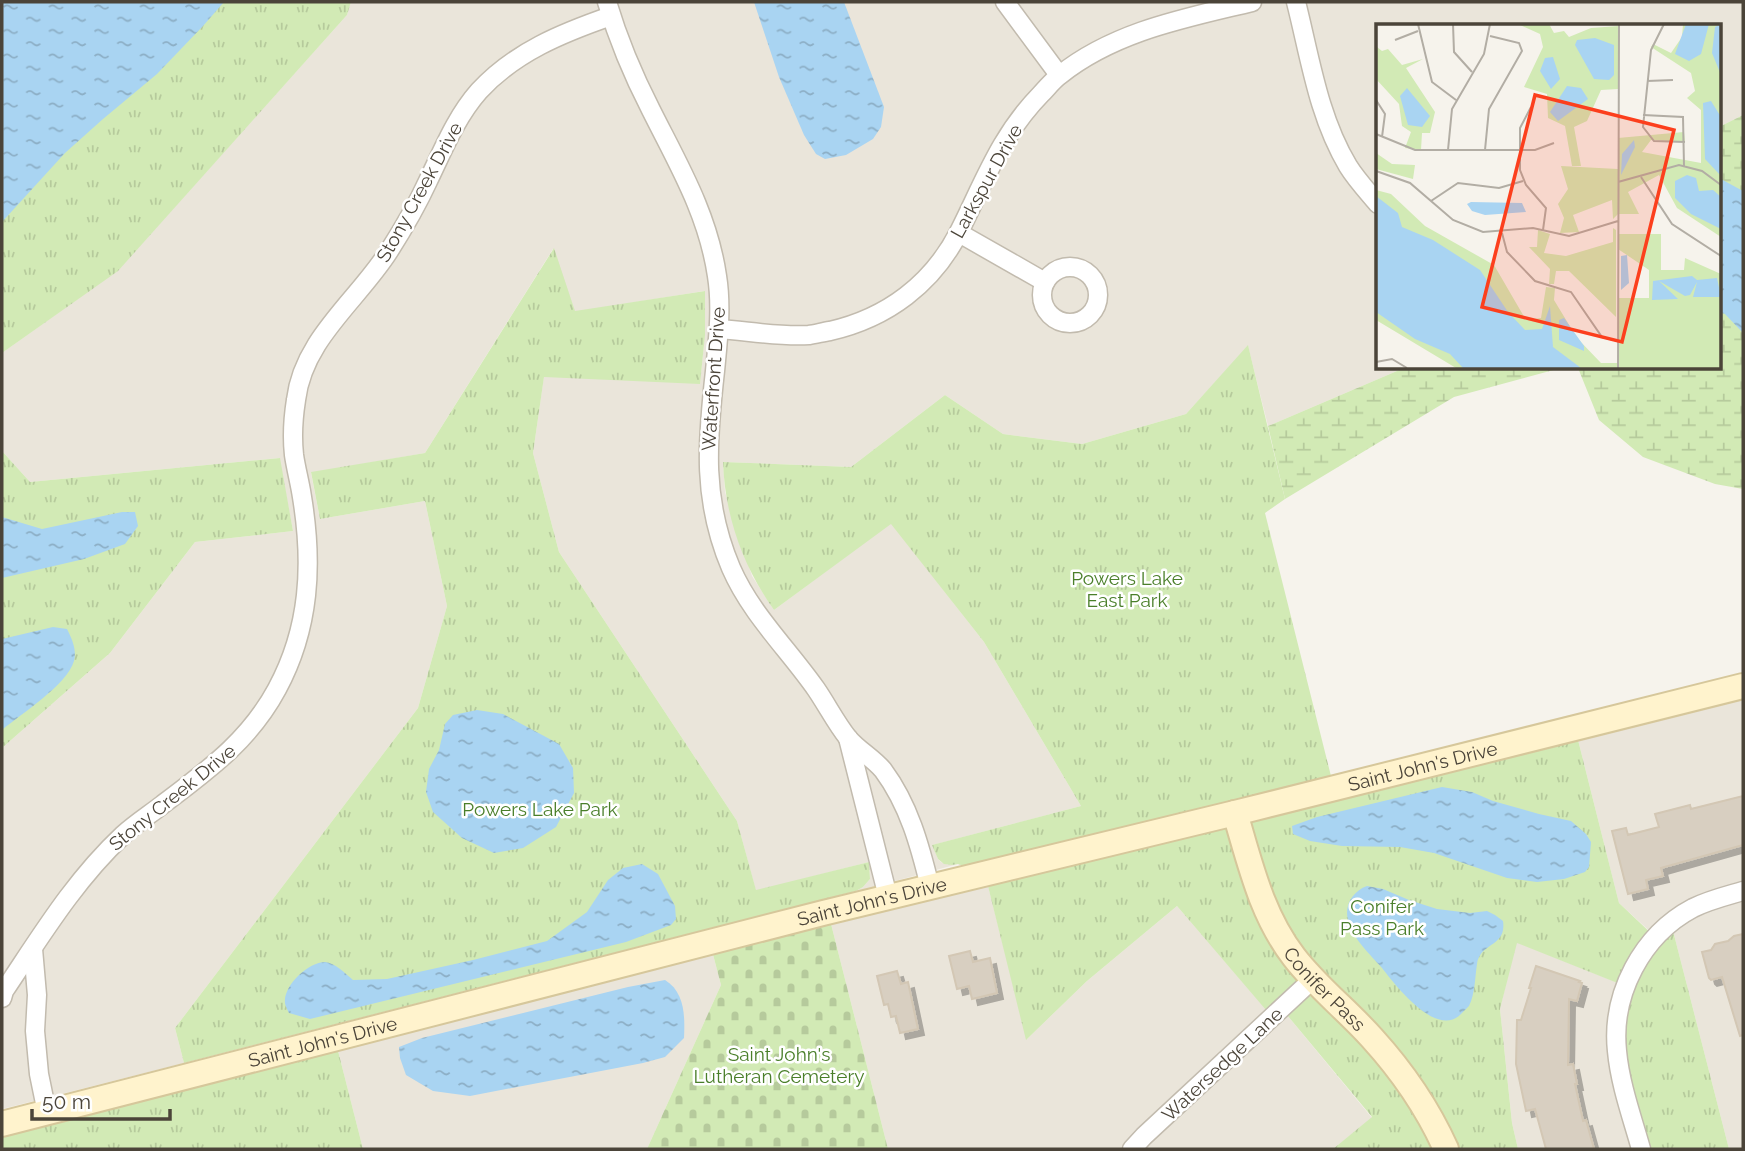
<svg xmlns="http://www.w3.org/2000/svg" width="1745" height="1151" viewBox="0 0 1745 1151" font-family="Raleway,sans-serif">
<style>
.residential{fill:#eae5da}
.wetland{fill:url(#wetland-marsh)}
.cemetery{fill:url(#cemetery-stones)}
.park{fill:url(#park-tufts)}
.water{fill:url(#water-ripples)}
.building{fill:#d8cfc1;stroke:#d3c7b4;stroke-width:2;filter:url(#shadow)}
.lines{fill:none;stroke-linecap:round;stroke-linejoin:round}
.street-casing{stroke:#c2bbae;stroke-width:21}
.secondary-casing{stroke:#d6c79b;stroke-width:28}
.street{stroke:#fff;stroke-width:18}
.secondary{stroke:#fff3cd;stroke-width:24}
.labels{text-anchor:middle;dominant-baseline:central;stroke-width:5;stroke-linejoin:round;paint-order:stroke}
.street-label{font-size:19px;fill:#4b4439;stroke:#fff}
.park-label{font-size:19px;fill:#4a7f2a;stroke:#fff}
.inset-road{fill:none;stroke:#b2ada4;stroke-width:2}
.view{fill:#fc3f1d;fill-opacity:0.15;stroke:#fc3f1d;stroke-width:3.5}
.inset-edge{fill:none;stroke:#4b4439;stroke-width:3.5}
</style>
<defs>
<pattern id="wetland-marsh" width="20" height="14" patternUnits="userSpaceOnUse" patternTransform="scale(1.75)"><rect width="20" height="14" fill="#d2eab5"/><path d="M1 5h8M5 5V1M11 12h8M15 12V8" fill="none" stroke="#b6ca9c"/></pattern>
<pattern id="cemetery-stones" width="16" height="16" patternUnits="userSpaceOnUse" patternTransform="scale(1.75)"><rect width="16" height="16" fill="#d2eab5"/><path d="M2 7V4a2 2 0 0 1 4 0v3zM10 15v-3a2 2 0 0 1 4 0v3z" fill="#b6ca9c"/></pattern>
<pattern id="park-tufts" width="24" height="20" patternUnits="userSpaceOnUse" patternTransform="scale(1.75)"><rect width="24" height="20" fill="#d2eab5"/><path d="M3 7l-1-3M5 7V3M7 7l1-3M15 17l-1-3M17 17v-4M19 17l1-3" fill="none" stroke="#b6ca9c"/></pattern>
<pattern id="water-ripples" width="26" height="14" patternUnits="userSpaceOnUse" patternTransform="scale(1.75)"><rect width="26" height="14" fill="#a9d4f2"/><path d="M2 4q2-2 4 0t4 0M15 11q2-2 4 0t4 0" fill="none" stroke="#8caec5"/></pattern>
<filter id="shadow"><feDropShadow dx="6" dy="6" stdDeviation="0" flood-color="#0004"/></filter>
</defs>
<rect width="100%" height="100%" fill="#f6f3ec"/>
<g class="residential">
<polygon points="351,2 1743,2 1743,115 1719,127 1719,26 1378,26 1378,368 1404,368 1268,426 1248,346 1186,414 1082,444 1003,434 945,395 851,467 723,462 725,492 752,576 774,610 891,523 984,642 1081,806 933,845 938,859 941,862 949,865 958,864 854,892 863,887 870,879 869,862 756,891 737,821 559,552 533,453 544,376 700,383 704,344 705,302 704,291 575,312 553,249 425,453 311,473 320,519 425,501 447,606 418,708 175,1028 184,1063 2,1109 2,748 110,653 195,542 293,531 279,458 30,482 2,451 2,353 118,270 347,15"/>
<polygon points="1743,686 1743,1149 1729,1149 1671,923 1656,937 1619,903 1575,728"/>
<polygon points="985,874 1027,1039 1087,981 1177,906 1272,1016 1282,1009 1372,1118 1333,1149 888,1149 828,912"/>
<polygon points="1516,942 1626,986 1641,1149 1518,1149 1512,1123 1500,1009"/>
<polygon points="710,943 721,985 647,1149 363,1149 335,1039"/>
</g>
<g class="wetland">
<polygon points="1743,115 1743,489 1715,484 1643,457 1599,420 1578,368 1719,368 1719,127"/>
<polygon points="1404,368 1561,368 1454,397 1285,499 1268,426"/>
</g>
<polygon class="cemetery" points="828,912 888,1149 647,1149 721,985 710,943"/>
<g class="park">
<polygon points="2,2 351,2 347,15 118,271 2,353"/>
<polygon points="554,248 575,311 705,291 705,335 700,384 544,377 533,453 559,552 737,821 756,890 869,862 870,879 863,887 856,891 184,1063 175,1028 418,708 447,606 425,501 320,519 311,472 425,453"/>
<path d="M1248,345L1285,499L1265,513L1334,788L1575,728L1619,903L1655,937L1671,923L1729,1149H1641L1619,1068L1625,986L1517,943L1500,1009L1512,1123L1518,1149H1333L1372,1117L1282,1009L1272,1017L1177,906L1087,981L1026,1040L985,874L958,864L952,865L944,864L938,859L932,845L1081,806L984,642L891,524L774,610C743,566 725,517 723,462L851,467L945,395L1003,434L1082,444L1186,414Z"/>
<polygon points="2,451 30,482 280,458 293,531 195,542 110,653 2,748"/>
<polygon points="335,1039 363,1149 2,1149 2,1124"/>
</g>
<g class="water">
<polygon points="2,2 224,2 203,26 157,74 103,119 65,153 2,222"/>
<polygon points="754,2 844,2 884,107 881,127 873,139 846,155 825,159 816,154 804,135 779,77"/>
<polygon points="1719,178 1743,191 1743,333 1725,314 1719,312"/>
<polygon points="122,512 135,512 138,526 125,544 84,559 2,578 2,517 42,529"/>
<path d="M53,627L67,629C72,639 77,650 74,661C67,685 21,714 2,730V639Z"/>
<polygon points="477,710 503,714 559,744 573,768 574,793 556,827 523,848 494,853 462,838 433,812 426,792 429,769 439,750 445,724 453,715"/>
<polygon points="1442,787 1472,792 1493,801 1539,814 1571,821 1586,834 1591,842 1589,867 1585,872 1564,879 1537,882 1507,878 1434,853 1400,847 1342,846 1310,841 1293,834 1292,826 1317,817"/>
<path d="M642,864L658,874L675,906L676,919L671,925L626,942L310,1019L289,1013C288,1011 285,1005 285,1003C283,986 308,962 325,962C335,963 345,973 353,980L387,979L473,960L547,941L587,912L608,880L623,868Z"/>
<path d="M1367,886L1383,889L1409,900L1437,909L1470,913L1487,911L1495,915L1503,921C1507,947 1480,942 1477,964C1475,977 1475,994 1469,1006C1468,1007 1462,1013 1461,1014C1437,1039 1396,986 1382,968C1370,954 1352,938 1348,920C1344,905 1353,891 1367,886Z"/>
<path d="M665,980C685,992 685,1017 684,1038L665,1057L643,1063L470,1096L433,1091L406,1075L400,1058L399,1047L422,1038L628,987Z"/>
</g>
<g class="building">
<polygon points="1743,796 1743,845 1661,868 1663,876 1646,880 1648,889 1628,894 1612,831 1626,828 1628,835 1659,827 1655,814 1690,805 1691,809"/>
<polygon points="1743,934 1743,1035 1740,1036 1722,977 1711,980 1709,978 1702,952 1711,950 1715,944 1728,941 1734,936"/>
<polygon points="970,951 973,962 990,958 997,993 972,999 969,986 957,989 949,956"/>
<polygon points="1536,966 1580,981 1579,982 1582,983 1577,1001 1569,999 1568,1065 1573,1064 1577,1084 1575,1084 1583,1121 1586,1120 1594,1149 1546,1149 1535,1109 1526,1111 1516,1064 1517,1020 1521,1020 1531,988 1529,988"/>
<polygon points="897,971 901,984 908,982 918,1029 900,1033 896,1016 891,1017 888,1004 884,1005 877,976"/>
</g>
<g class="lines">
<g class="street-casing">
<g id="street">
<path d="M607,2C618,39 633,75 651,110C678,164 708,214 717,276C722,307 718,340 715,371C707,442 702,500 731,568C751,614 788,649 816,689C827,705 836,723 848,738C858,750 873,758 883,770C909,805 920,846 930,887"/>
<polyline points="1005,2 1059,75"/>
<path d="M1296,2C1310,57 1318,116 1348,166C1356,179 1368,192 1378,204"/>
<polyline points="959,233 1045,282"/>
<circle cx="1070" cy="295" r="28"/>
<path d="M719,329C748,331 779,337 809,335C816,334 823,332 830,331C887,318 933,284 960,230C985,180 1001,135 1041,94C1047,88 1053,80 1060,75C1115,31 1186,18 1252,2"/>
<polyline points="848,738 888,897"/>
<polyline points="33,949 37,995 35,1031 39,1074 47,1113"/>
<path d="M2,998L4,991C41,936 74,881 123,835C135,824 149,815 162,805C208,770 249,741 277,689C310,628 313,564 302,497C300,483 296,469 294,455C292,437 293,419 296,400C303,339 358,300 389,251C403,229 417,205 428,181C443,150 456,117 479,91C515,52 562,33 611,16"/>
<polyline points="1132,1149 1144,1136 1313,979"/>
<path d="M1641,1149C1632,1117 1620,1084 1617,1051C1611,994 1642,935 1693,908C1709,900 1726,896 1743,891"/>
</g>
</g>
<g class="secondary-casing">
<g id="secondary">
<path id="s1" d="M1235,813C1250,863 1261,914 1294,957C1317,987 1347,1010 1372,1038C1402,1071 1428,1109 1446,1149"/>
<path id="s2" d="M2,1124L823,913L1235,813L1743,686"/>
</g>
</g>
<use href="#street" class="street"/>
<use href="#secondary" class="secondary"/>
</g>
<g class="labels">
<g class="street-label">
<text transform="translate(986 181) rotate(-61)">Larkspur Drive</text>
<text transform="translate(419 192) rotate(-61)">Stony Creek Drive</text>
<text transform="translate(713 379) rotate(-86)">Waterfront Drive</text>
<text stroke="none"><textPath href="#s2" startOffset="1465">Saint John's Drive</textPath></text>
<text transform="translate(172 797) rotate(-39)">Stony Creek Drive</text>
<text stroke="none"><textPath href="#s2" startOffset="898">Saint John's Drive</textPath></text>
<text stroke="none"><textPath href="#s1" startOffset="201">Conifer Pass</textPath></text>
<text stroke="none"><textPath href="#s2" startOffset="331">Saint John's Drive</textPath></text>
<text transform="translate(1222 1064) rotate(-43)">Watersedge Lane</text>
</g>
<g class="park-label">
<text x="1127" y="578">Powers Lake<tspan x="1127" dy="22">East Park</tspan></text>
<text x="540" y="809">Powers Lake Park</text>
<text x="1382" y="906">Conifer<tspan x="1382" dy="22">Pass Park</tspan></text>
<text x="779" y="1054">Saint John's<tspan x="779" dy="22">Lutheran Cemetery</tspan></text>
</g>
</g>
<g transform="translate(1376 24)">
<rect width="345" height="345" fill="#f6f3ec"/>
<path d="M0,129L16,140L39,141L37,155L0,145Z" fill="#d2eab5"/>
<path d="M142,0H173L178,9L188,7L193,13L215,4L243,2L242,65L225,66L211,97L198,103L205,142H196L189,102L172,94L171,70L148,63L167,23L164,10Z" fill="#d2eab5"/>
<path d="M242,210H285V246H273L242,225Z" fill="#d2eab5"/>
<path d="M307,0H345V213L301,184L283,151L252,168L263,190H242L237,195L236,176L197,191L203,208L184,209L188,194L182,180L192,165L185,142L242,145V114L308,108L309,118L275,116L266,128L325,139V86L311,74L319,67L315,49L275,23L277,20L295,29L306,13ZM0,12L1,23L6,27L12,25L26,41L47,35L30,44L59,88L54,109H46L45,126L29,124L35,108L26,102L23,80L0,55ZM0,166L15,170L49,202L118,241L150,296L165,294L170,263L179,264L178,276L201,314L225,339H241V344H80L0,296ZM237,204L240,206V293L193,247H180L178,260H173L174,245L153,223H161L162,206L174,210L168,229L190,232L237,218ZM309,234L345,250V344H243L242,274H273V246H308Z" fill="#d2eab5"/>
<path d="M310,0H333L325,30L313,37L299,30ZM345,0V51L336,29L339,3ZM219,14L238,21V51L233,56L218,55L199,21L201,16ZM177,33L184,55L175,65L164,47L169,34ZM191,62L205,64L212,75L182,97L174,88ZM31,64L54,92L46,103L32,101L24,72ZM335,77L345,93V152L329,135L327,79ZM258,116L259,123L245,151L246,130ZM311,151L320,154L323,167L337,166L345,173V205L315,190L299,174V157ZM0,172L22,189L26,203L57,216L104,246L132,288L149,306L166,305L174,282L177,323L205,344H87L74,330L39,315L0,288ZM95,178L146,179L150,188L109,191L96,187L91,180ZM251,231L253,259L245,266V232ZM316,252L321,256L341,254L345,273H317L321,258L314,271L309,272L283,257L302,275L276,276L277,257ZM188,294L208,322V327L183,316V296Z" fill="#a9d4f2"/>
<path class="inset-road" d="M42,0L56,58L80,76M77,0L78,28L96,48M288,0L275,26L267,103L278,117L309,118M19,16L42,7M271,57L297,56M0,76L9,90L6,113M155,83L144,104V146L150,161L170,184L167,206M267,91L307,93L308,142M0,110L39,126H159L178,119M72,126L76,85L108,30L114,0M109,126L113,85L146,27L143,19L114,12M0,147L34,159L77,196L107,208L157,204L193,212L242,197M265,153L296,200L345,232M242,158L303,141L326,147L345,161M55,177L82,159L123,164L147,157M126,209L131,228L159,257L195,268L226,313L242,317M0,338L16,335L31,344M242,344L243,0"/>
<path class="view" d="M159,71L298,106L246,318L106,283Z"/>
<rect width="345" height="345" class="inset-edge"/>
</g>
<rect width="1745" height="1151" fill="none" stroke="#4b4439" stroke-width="7"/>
<path d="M32 1109v10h138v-10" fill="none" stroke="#4b4439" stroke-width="3.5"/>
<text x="42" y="1109" font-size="21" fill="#4b4439" stroke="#ffffff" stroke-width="5" paint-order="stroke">50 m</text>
</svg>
